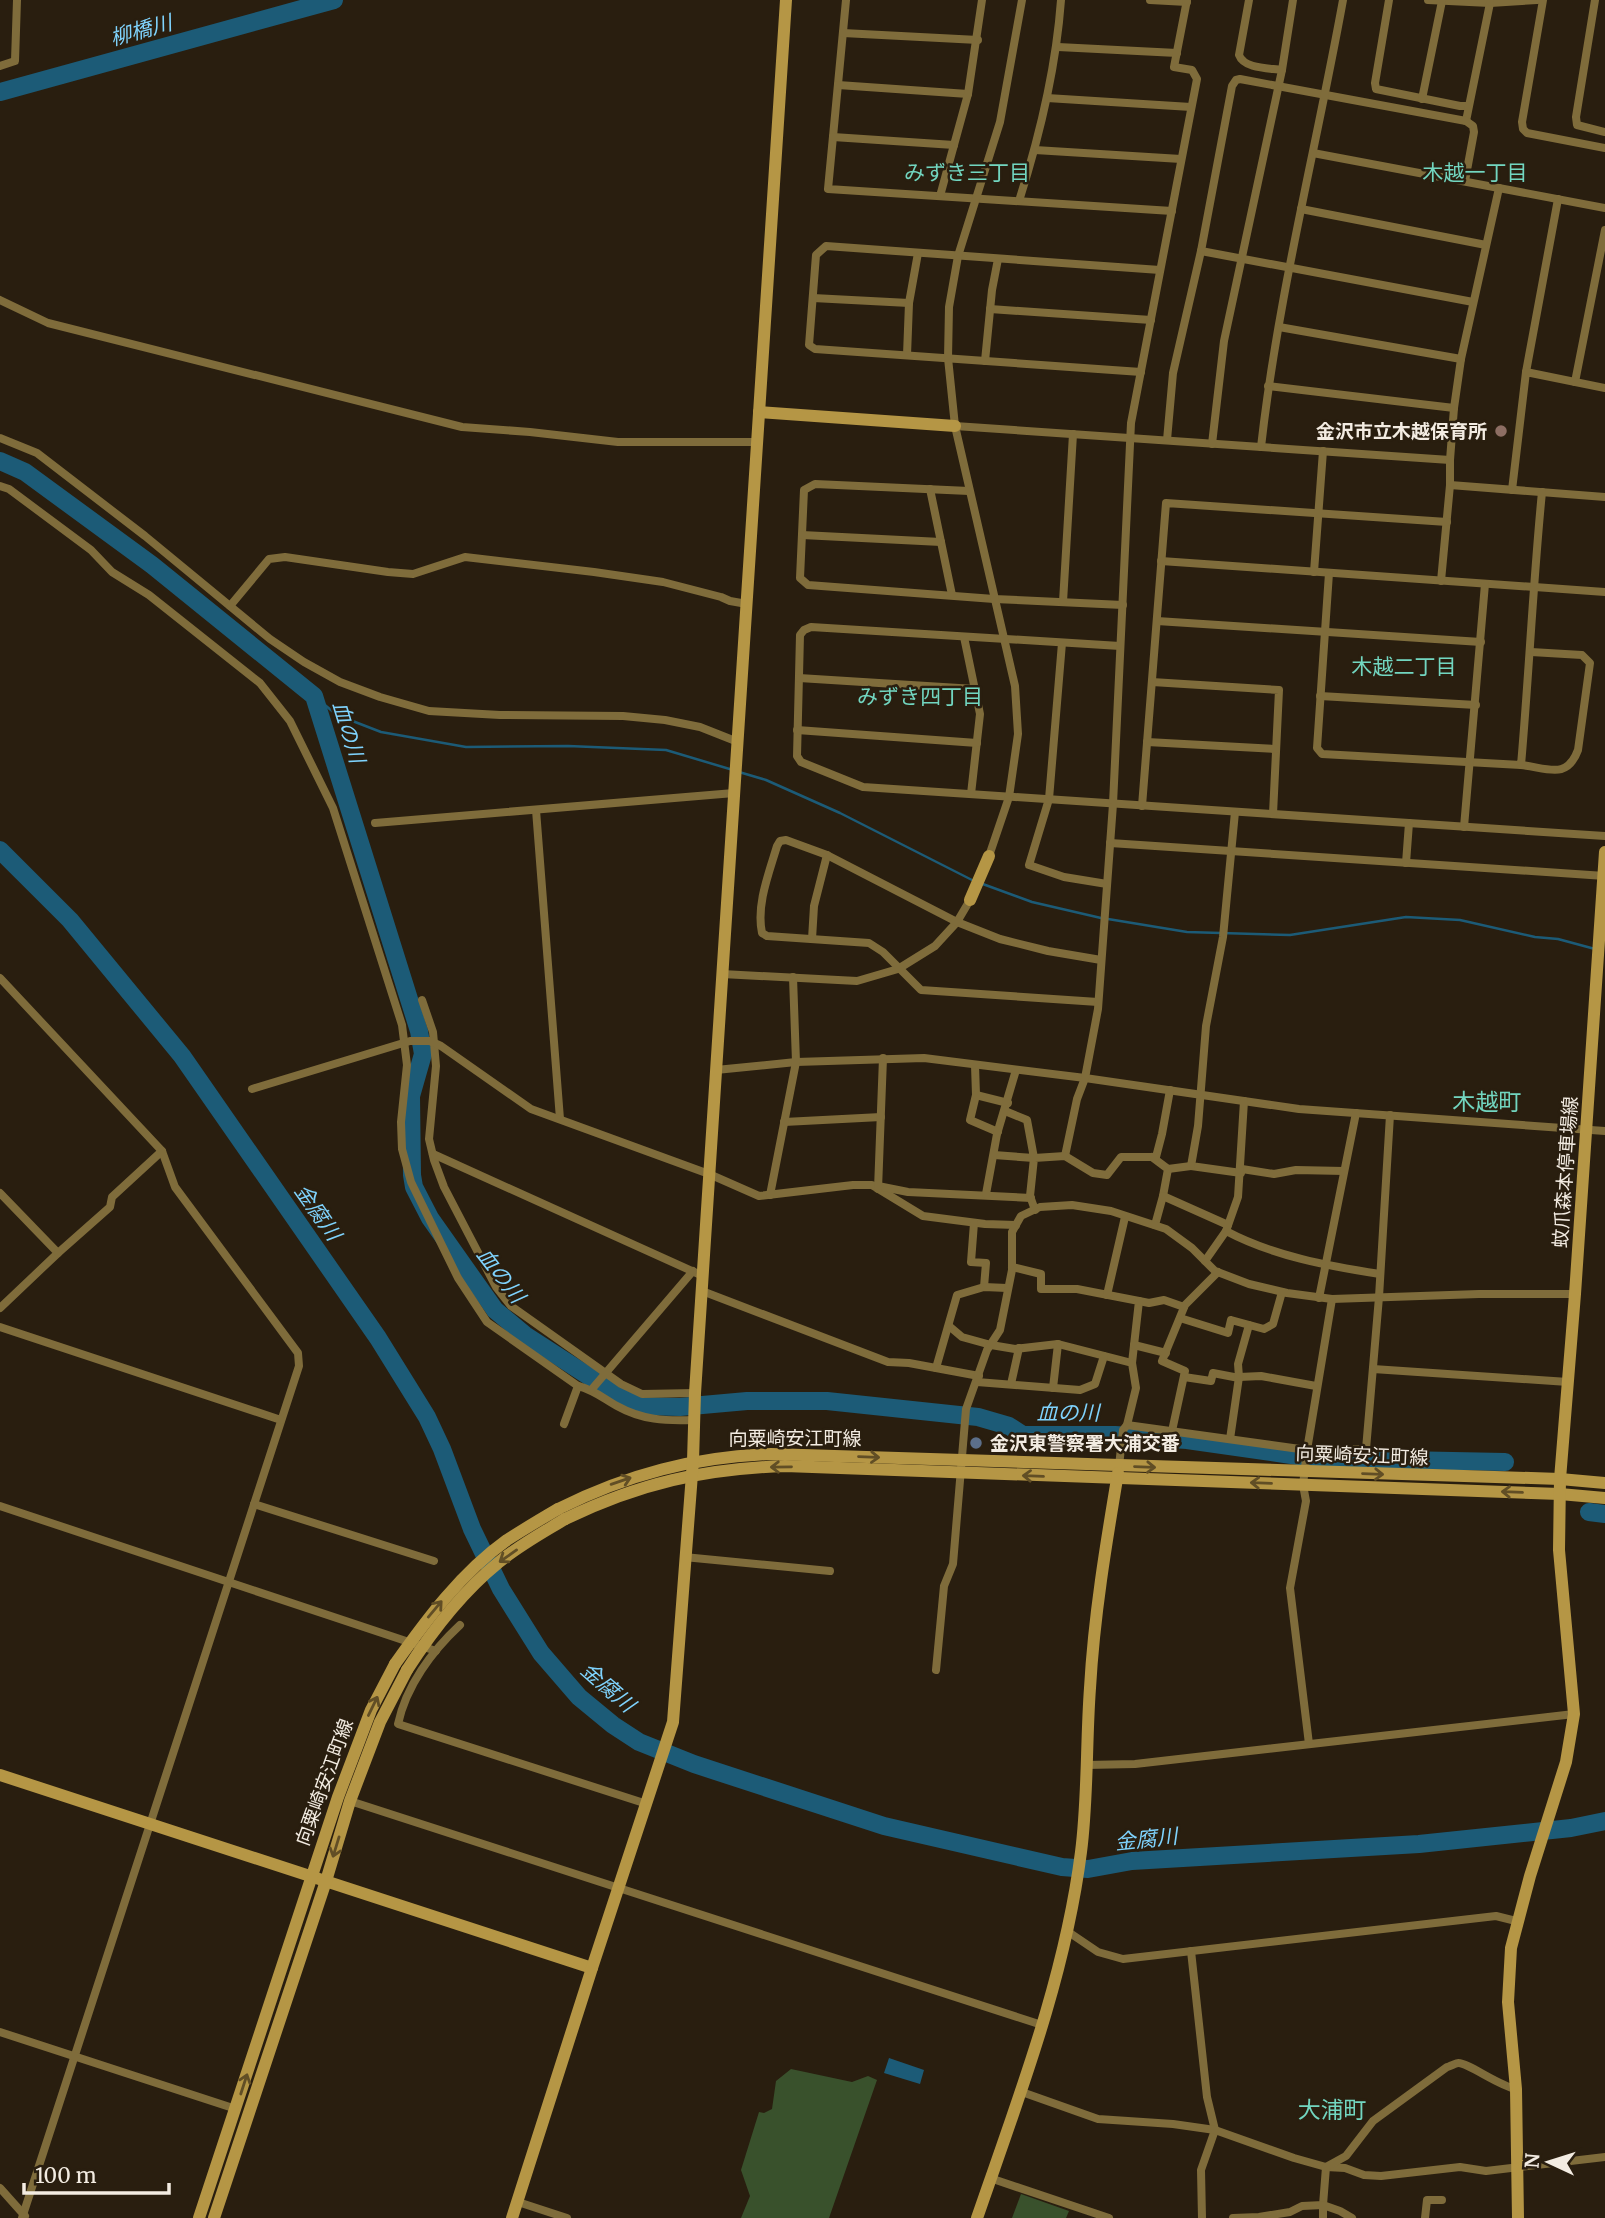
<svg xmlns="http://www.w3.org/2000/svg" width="1605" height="2218" viewBox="0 0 1605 2218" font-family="Merriweather,'Noto Sans JP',serif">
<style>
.green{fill:#39512c}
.water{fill:#1c5b77}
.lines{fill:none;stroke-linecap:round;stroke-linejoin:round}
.stream{stroke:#1c5b77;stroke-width:2.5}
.river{stroke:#1c5b77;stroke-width:18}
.street{stroke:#7f6c3b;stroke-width:8}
.secondary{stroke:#b59645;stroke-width:12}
.secondary-bridge{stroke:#b59645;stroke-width:12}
.oneway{stroke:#614e25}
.education-dot{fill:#8d6e63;stroke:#291e0f;stroke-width:2.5}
.service-dot{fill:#5c6f8a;stroke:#291e0f;stroke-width:2.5}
.labels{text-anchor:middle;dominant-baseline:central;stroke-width:5;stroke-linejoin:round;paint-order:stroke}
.poi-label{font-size:19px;font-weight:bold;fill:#f3ece2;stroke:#291e0f;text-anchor:end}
.street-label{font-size:19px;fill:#f3ece2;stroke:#291e0f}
.water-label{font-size:21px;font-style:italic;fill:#7fd3fd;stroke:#291e0f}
.neighbourhood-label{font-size:21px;fill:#72d6c0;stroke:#291e0f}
.quarter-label{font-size:23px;fill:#72d6c0;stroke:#291e0f}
</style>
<rect width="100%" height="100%" fill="#291e0f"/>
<g class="green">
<polygon points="791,2069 852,2082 868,2076 877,2080 829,2218 741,2218 750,2196 741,2170 759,2112 764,2113 772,2109 776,2081"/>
<polygon points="1021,2194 1069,2211 1066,2218 1012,2218"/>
</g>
<polygon class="water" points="889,2058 924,2070 920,2084 884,2073"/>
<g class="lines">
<g class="stream">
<polyline points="314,696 337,715 381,732 466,747 568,746 666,750 733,770"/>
<polyline points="739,772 766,780 840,813 974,881"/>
<polyline points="980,883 1032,902 1101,918"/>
<polyline points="1108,919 1187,932 1290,935 1406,917 1460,920 1535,937 1558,939 1595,949"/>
</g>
<g class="river">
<polyline points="0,92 334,0"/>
<polyline points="0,461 25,472 152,565 314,696 419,1031 423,1054 411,1096 412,1175 414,1187 430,1218 495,1310 525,1335 624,1399 641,1406 680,1407 747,1401 827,1401 978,1417 1009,1426 1023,1435 1115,1435 1187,1440 1298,1456 1349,1459 1505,1462"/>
<polyline points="0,850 70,920 182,1056 378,1338 427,1417 442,1449 472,1529 501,1589 541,1653 579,1697 613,1725 639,1742 694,1764 884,1826 1062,1867 1088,1869 1132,1861 1419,1844 1571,1828 1605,1821"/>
<polyline points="1589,1512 1605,1514"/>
</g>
<g class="street">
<polyline points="846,0 828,189 1172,211"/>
<polyline points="1150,0 1187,2"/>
<polyline points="1389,0 1375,83 1376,89 1460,106 1468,106"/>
<polyline points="1428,0 1490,3 1537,0"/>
<polyline points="1543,0 1522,122 1523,129 1527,133 1605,148"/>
<polyline points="1595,0 1576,117 1577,125 1605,132"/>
<polyline points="843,33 978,40"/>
<polyline points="1058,47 1177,53"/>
<polyline points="0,66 15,61 17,0"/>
<polyline points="1282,70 1293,0"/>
<polyline points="838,85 968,94"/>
<polyline points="1047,98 1191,107"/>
<polyline points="1422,99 1442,1"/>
<polyline points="1466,121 1490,3"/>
<polyline points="833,137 954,145"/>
<polyline points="1035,150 1181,159"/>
<polyline points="1313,153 1605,208"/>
<polyline points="940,196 968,94 982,0"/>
<path d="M1019,201C1040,135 1056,69 1061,0"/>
<polyline points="1301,209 1486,245"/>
<polyline points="1201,251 1473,302"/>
<polyline points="813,298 909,303"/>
<polyline points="0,300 48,323 462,427 530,432 618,442 757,442"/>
<polyline points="990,309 1151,320"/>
<polyline points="1279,327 1461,359"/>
<polyline points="907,355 909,303 918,253"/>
<polyline points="985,361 992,290 998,259"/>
<polyline points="1141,372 815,349 809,345 816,255 826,246 1160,270"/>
<polyline points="1526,372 1558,199"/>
<polyline points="1575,382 1605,230"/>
<polyline points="1268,386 1454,408"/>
<polyline points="955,426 1450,460"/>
<polyline points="0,438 37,453 145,536 270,639 304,662 340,682 380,697 429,711 500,715 623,716 665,720 700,727 738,742"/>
<polyline points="1167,440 1173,373 1201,251 1232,86 1236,80 1240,79 1466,121 1473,126 1474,132 1465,181"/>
<path d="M1212,444L1224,341L1282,70C1269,68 1244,69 1239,55L1249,0"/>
<path d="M1261,447C1278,296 1316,149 1343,0"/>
<polyline points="1450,485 1605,497"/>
<path d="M0,486L9,489L91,550L112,572L149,595L260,683L290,721L333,808L402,1025L407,1065L401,1122L402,1149L411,1182L458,1278L487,1322L578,1386C594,1390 603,1398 617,1406C642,1420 665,1421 693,1420"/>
<polyline points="930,489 952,595"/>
<polyline points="1512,490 1526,372 1605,388"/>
<polyline points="969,491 815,484 804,490 800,578 808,585 994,599 1123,605"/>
<polyline points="802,535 941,542"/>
<polyline points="1161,561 1605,592"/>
<polyline points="1314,572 1323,451"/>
<path d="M1329,573L1317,748L1322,754L1521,765C1529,674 1533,583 1542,492"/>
<polyline points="1441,581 1450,485 1450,460 1454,408 1461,359 1499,188"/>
<polyline points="1063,602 1073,434"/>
<polyline points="230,606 269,559 285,557 388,572 413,574 465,557 594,572 663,582 721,597 730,601 747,604"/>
<polyline points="1157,621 1481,642"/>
<polyline points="964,637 980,714 971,794"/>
<polyline points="1062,643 1049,799 1029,865 1064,877 1107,884"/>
<polyline points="1120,646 811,627 804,630 800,635 797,756 801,762 863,787 1605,836"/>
<polyline points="799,678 975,689"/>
<polyline points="1152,682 1279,690 1273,814"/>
<polyline points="1320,696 1476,705"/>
<polyline points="797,730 977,743"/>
<polyline points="1147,742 1276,749"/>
<path d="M1521,765C1548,768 1567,780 1578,750L1590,663L1582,655L1531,652"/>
<polyline points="1142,806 1166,503 1447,522"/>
<polyline points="536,810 560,1119"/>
<polyline points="1235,812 1223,937 1206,1026 1198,1126 1191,1166 1241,1173"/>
<polyline points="375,823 734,793"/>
<polyline points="1464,827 1485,584"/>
<polyline points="1110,843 1605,876"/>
<polyline points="989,856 1009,797 1018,734 1015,686 955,426 948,358 949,307 958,256 1000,122 1022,0"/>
<polyline points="1406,863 1409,823"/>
<polyline points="812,939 814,906 827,855"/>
<polyline points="722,974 857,981 898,969 935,946 957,922 970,900"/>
<polyline points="0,978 162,1151 175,1187 298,1353 299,1366 22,2218"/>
<polyline points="422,1000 433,1032 434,1043 436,1066 429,1139 434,1160 444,1187 496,1287 511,1306 621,1384 642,1394 695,1393"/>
<path d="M1098,1002L921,990L883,952L869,943L767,936L762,933C756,905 769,873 777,846L780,841L786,840L827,855L957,922L1000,939L1048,951L1101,960"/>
<polyline points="975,1065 976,1095 970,1120 998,1132"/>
<polyline points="716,1070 796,1062 924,1058 1085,1078 1299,1109 1605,1131"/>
<polyline points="252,1089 410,1041 430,1041 441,1046 531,1109 709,1174 759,1196 853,1185 872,1185 923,1216 985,1224 1016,1225"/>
<polyline points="976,1095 1008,1103"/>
<polyline points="784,1122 881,1117"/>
<polyline points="433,1154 703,1276"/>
<polyline points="994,1155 1034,1158 1027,1120 1005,1111"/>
<polyline points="1065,1156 1077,1099 1085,1078 1098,1009 1113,804 1131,423 1197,79 1192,70 1174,67 1187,0"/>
<polyline points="1152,1157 1168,1169 1163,1196"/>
<polyline points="1168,1169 1191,1166"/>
<polyline points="1242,1169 1274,1174 1296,1170 1344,1171"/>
<polyline points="878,1186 908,1192 1031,1198"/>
<polyline points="878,1189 883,1058"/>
<polyline points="0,1193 58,1253 0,1308"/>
<polyline points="986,1194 997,1134 1016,1070"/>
<polyline points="770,1195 796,1062 793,977"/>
<polyline points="1035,1210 1030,1196 1034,1158 1065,1156 1093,1173 1107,1175 1121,1157 1156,1157 1162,1134 1170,1090"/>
<polyline points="974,1223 971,1262 986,1263 984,1287"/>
<polyline points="1155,1225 1163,1196 1228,1225"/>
<path d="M1226,1231C1273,1256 1328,1266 1380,1274"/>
<polyline points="58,1253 110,1207 112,1197 162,1151"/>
<polyline points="1205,1261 1226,1231 1238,1197 1244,1101"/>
<polyline points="1012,1267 1041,1274 1041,1289 1077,1289 1139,1301 1132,1363"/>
<polyline points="702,1291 888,1362 909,1363 979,1376"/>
<polyline points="1107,1295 1125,1217"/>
<polyline points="1319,1298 1356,1113"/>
<polyline points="1139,1301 1149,1303 1164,1300 1184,1307"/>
<polyline points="1180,1318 1228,1333 1231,1320 1264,1329 1273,1324 1282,1292"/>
<polyline points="949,1326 962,1337 991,1345 1015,1349 1058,1344 1132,1363 1136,1388 1127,1425"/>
<polyline points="0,1327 281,1420"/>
<polyline points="1134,1345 1166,1353"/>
<polyline points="936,1368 957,1295 984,1287 1007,1288"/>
<polyline points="1373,1369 1568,1382"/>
<polyline points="1184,1377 1211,1381 1213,1373 1239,1378"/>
<polyline points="1239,1377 1261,1376 1316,1386"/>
<polyline points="977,1382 1080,1390 1095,1384 1104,1356"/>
<polyline points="1011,1384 1019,1348"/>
<polyline points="1053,1388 1058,1344"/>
<polyline points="592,1389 693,1271"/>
<polyline points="564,1424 578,1386"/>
<polyline points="1172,1431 1185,1371 1162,1361 1185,1305 1218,1272"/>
<polyline points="1230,1439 1239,1377 1238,1364 1249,1325"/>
<polyline points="1119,1466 1123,1430 1127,1425 1307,1450 1366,1449 1379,1297 1390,1115"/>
<polyline points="254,1504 434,1561"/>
<polyline points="0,1506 436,1651"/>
<polyline points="684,1557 830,1571"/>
<path d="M460,1625C432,1651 406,1686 398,1724L647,1804"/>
<polyline points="936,1670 944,1586 953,1564 966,1409 987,1350 1000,1330 1012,1270 1012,1232 1021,1216 1040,1207 1072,1205 1111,1211 1166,1229 1192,1248 1215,1271 1249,1284 1287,1293 1332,1299 1479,1294 1575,1294"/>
<polyline points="1309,1744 1290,1588 1306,1501 1303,1485 1307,1450 1332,1299"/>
<polyline points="1086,1765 1135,1764 1574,1714"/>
<polyline points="350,1801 1042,2025"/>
<polyline points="1067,1931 1098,1952 1123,1959 1496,1916 1516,1921"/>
<polyline points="1191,1951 1207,2097 1215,2130 1201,2170 1202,2218"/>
<polyline points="0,2032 236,2109"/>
<polyline points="1019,2091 1098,2119 1173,2124 1215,2130 1294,2158 1326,2167 1345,2168 1364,2175 1381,2176 1460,2167 1486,2171 1605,2157"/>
<polyline points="990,2178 1109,2218"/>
<polyline points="0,2188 25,2216"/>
<polyline points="518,2202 567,2218"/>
<path d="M1233,2218L1259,2217L1290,2212L1302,2206L1323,2205L1326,2167L1346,2156L1373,2121L1447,2067C1448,2067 1457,2063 1458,2063C1467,2062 1499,2086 1516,2089"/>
<polyline points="1323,2218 1323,2205 1340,2211 1352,2218"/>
<polyline points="1425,2218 1427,2200 1442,2200"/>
</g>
<g class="secondary">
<polyline points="759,412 955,426"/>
<polyline points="970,900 989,856"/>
<path d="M558,1509C628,1474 694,1457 771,1454L1560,1479L1605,1483"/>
<path d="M565,1519C640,1483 703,1469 785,1466L1560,1494L1605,1498"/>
<polyline points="0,1775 592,1968"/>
<polyline points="199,2218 338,1797 371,1710 395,1664"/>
<polyline points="214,2218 326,1881 350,1801 380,1722 407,1670"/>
<polyline points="512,2218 592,1968 673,1722 693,1461 695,1393 786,0"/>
<path d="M977,2218C1018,2099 1065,1978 1081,1852C1088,1798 1086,1742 1090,1688C1094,1616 1106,1544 1118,1473"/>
<polyline points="1518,2218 1516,2089 1508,2002 1511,1948 1530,1876 1566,1762 1574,1714 1559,1550 1560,1479 1575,1294 1605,852"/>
</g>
<g class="secondary-bridge">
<path d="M395,1664C427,1619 461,1573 507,1540C524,1529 541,1519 558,1509"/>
<path d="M407,1670C432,1631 461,1593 498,1563C518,1546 542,1533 565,1519"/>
</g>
</g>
<defs><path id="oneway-shaft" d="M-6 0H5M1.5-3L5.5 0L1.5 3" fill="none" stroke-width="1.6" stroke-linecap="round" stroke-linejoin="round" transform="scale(1.75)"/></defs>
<g class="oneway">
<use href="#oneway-shaft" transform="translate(869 1457) rotate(2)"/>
<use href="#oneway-shaft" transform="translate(781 1467) rotate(179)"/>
<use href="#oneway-shaft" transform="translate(1145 1467) rotate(2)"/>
<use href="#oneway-shaft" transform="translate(1373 1474) rotate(2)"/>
<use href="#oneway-shaft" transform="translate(1033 1476) rotate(-178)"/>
<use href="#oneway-shaft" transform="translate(621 1481) rotate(-19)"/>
<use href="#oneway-shaft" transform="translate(1261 1483) rotate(-178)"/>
<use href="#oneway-shaft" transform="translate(1512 1492) rotate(-178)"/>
<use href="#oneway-shaft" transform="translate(508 1556) rotate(145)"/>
<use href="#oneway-shaft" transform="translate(435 1609) rotate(-50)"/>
<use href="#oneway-shaft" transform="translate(373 1706) rotate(-64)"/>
<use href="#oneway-shaft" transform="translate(336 1847) rotate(107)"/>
<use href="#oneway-shaft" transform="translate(244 2084) rotate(-72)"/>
</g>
<circle class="education-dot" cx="1501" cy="431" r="7"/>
<circle class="service-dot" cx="976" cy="1443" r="7"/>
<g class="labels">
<g class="poi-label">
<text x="1487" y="431">金沢市立木越保育所</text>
<text x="990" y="1443" text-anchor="start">金沢東警察署大浦交番</text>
</g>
<g class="street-label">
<text transform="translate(1565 1172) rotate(-86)">蚊爪森本停車場線</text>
<text x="795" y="1438">向粟崎安江町線</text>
<text transform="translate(1362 1455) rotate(2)">向粟崎安江町線</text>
<text transform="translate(324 1782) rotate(-70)">向粟崎安江町線</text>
</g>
<g class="water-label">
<text transform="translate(141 30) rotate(-15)">柳橋川</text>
<text transform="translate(349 732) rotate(73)">血の川</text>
<text transform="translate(318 1212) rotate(55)">金腐川</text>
<text transform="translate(501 1275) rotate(52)">血の川</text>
<text x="1068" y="1412">血の川</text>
<text transform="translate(608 1687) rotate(41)">金腐川</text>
<text transform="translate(1146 1839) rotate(-6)">金腐川</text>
</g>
<g class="neighbourhood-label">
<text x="967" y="172">みずき三丁目</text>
<text x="1475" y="172">木越一丁目</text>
<text x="1404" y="666">木越二丁目</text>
<text x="920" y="696">みずき四丁目</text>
</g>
<g class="quarter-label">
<text x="1487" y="1101">木越町</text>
<text x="1332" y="2109">大浦町</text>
</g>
</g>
<g transform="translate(1549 2162) rotate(274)" stroke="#291e0f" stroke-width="5" paint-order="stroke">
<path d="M0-5L12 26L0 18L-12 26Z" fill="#f3ece2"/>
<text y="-10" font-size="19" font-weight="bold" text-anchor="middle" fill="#f3ece2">N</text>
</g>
<path d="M24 2183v10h145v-10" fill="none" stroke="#f3ece2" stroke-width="3.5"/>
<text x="35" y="2183" font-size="21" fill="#f3ece2" stroke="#291e0f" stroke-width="5" paint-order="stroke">100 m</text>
</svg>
